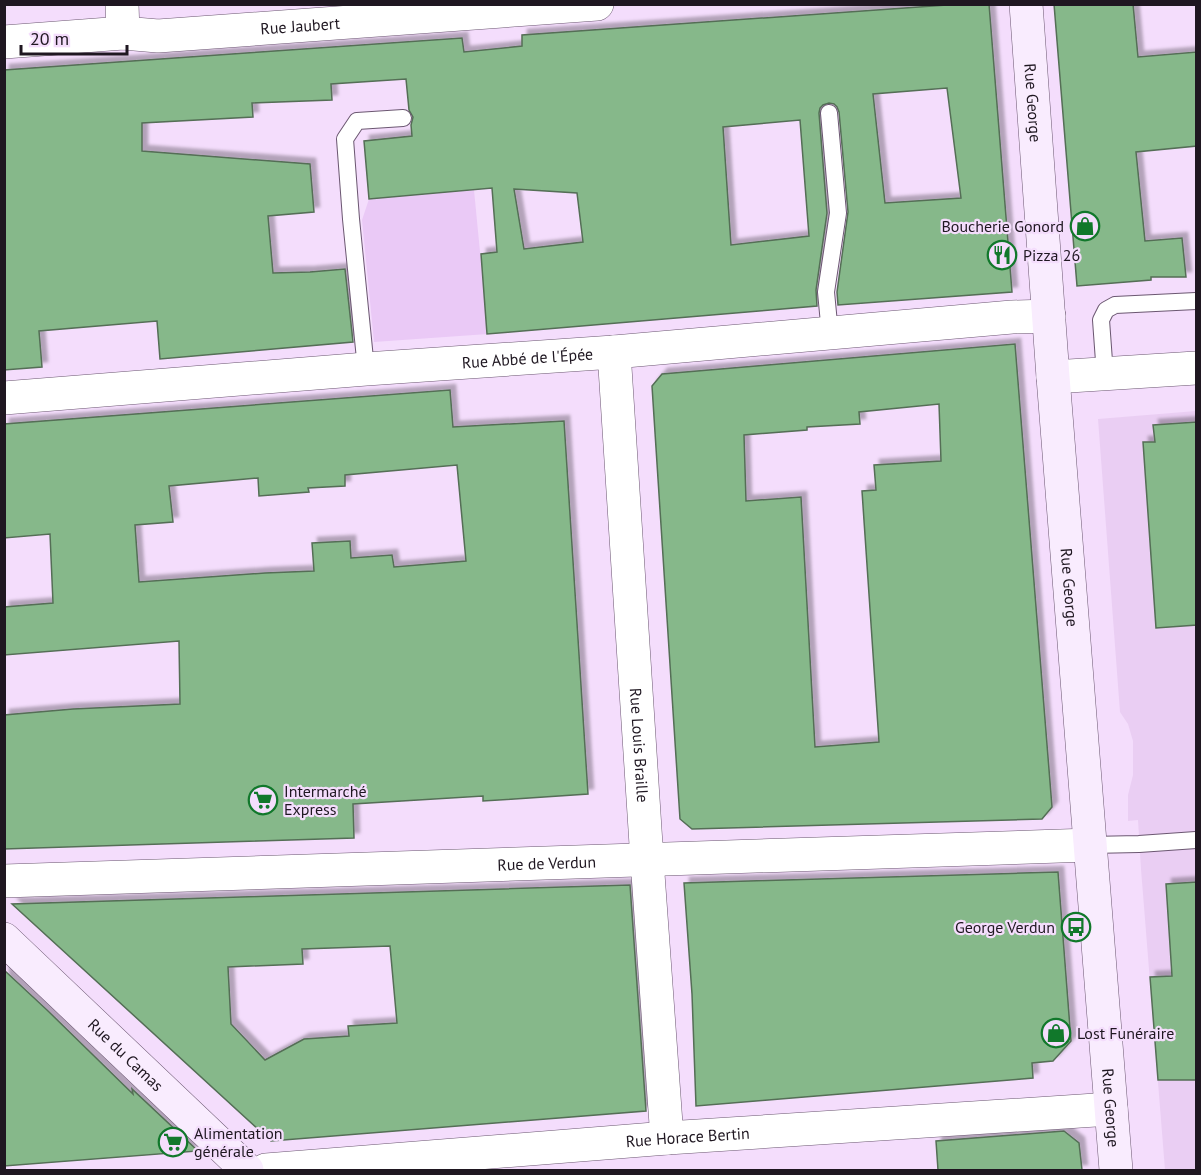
<svg xmlns="http://www.w3.org/2000/svg" width="1201" height="1175" viewBox="0 0 1201 1175" font-family="'PT Sans',sans-serif">
<style>
.built{fill:#eacef3}
.green{fill:#eac9f6}
.building{fill:#86b88a;stroke:#546e56;stroke-width:1.5;fill-rule:evenodd;filter:url(#shadow)}
.lines{fill:none;stroke-linecap:round;stroke-linejoin:round}
.lane-casing{stroke:#6b5771;stroke-width:18}
.street-casing{stroke:#6b5771;stroke-width:34}
.secondary-casing{stroke:#6b5771;stroke-width:34}
.lane{stroke:#fff;stroke-width:16}
.street{stroke:#fff;stroke-width:33}
.secondary{stroke:#f9ecfe;stroke-width:33}
.labels{text-anchor:middle;dominant-baseline:central;stroke-width:4.5;stroke-linejoin:round;paint-order:stroke}
.street-label{font-size:16px;fill:#1f1721;stroke:#f4ddfc}
.poi-label{font-size:16px;fill:#1f1721;stroke:#f4ddfc;text-anchor:start}
</style>
<defs>
<filter id="shadow"><feDropShadow dx="5.5" dy="-5.5" stdDeviation="1.5" flood-color="#0004"/></filter>
</defs>
<rect width="100%" height="100%" fill="#f4ddfc"/>
<polygon class="built" points="1196,411 1196,1170 1165,1170 1141,869 1138,820 1128,821 1128,795 1133,775 1133,741 1128,724 1120,712 1098,419"/>
<polygon class="green" points="474,190 488,334 374,342 362,220 369,199"/>
<g class="building">
<path d="M961,4H989L1012,292L838,305L837,292L848,212L839,112L837,107L834,104L829,103L823,105L820,108L819,113L827,213L816,290L817,306L487,334L481,254L497,252L492,188L369,199L364,141L412,136L411,125L413,117L409,110L406,79L331,84L332,100L252,103L253,117L142,123V151L310,164L314,212L268,216L273,273L310,272L345,269L353,342L160,359L157,321L39,331L42,367L4,370V70L462,38L464,52L522,46V35ZM947,88L961,198L885,203L873,94ZM800,120L809,236L731,245L723,127ZM514,189L577,193L583,242L524,249Z"/>
<polygon points="1054,4 1133,4 1138,57 1197,52 1197,146 1136,152 1145,241 1182,238 1186,277 1151,277 1151,280 1077,286"/>
<path d="M1015,344L1052,807L1042,819L692,829L680,819L652,386L662,374ZM939,404L941,461L874,465L876,490L862,491L879,742L815,747L801,497L746,501L744,435L807,430V427L860,424L859,412Z"/>
<path d="M450,390L453,427L564,421L588,794L483,801V796L353,804L354,838L4,849V715L73,709L180,704L179,641L4,655V607L53,603L50,534L4,538V424ZM457,465L466,561L394,567L392,555L351,558L350,541L312,543L314,571L265,573L139,582L135,525L173,522L169,486L258,478L259,496L309,492L308,488L345,486V475Z"/>
<polygon points="1197,422 1197,625 1156,628 1143,442 1155,442 1153,425"/>
<polygon points="1058,872 1071,1041 1053,1061 1032,1063 1033,1078 696,1106 692,994 684,883"/>
<polygon points="1197,882 1197,1080 1158,1080 1150,977 1172,976 1166,884"/>
<path d="M630,885L646,1111L271,1141L12,904ZM390,946L397,1023L348,1026L349,1036L304,1039L265,1060L231,1024L228,967L303,964L302,949Z"/>
<polygon points="4,970 47,1010 133,1094 132,1089 198,1151 4,1166"/>
<polygon points="1064,1131 1079,1143 1082,1170 938,1170 936,1141"/>
</g>
<g class="lines">
<g class="lane-casing">
<g id="lane">
<polyline points="829,113 838,213 826,292 830,334"/>
<polyline points="366,369 351,219 345,139 357,121 403,118"/>
<polyline points="1105,375 1101,320 1106,310 1115,305 1196,301"/>
<polyline points="1090,845 1139,844 1196,840"/>
</g>
</g>
<g class="street-casing">
<g id="street">
<polyline points="122,4 123,33"/>
<path id="s1" d="M4,42L123,33L158,36L597,4"/>
<path id="s2" d="M614,352L647,860L667,1138"/>
<polyline points="1053,377 1196,368"/>
<path id="s3" d="M4,398L366,369L614,352L1012,317L1049,316"/>
<path id="s4" d="M4,881L1090,845"/>
<path id="s5" d="M266,1170L667,1138L1111,1109"/>
</g>
</g>
<g class="secondary-casing">
<g id="secondary">
<path id="s6" d="M1026,4L1053,377L1116,1170"/>
<path id="s7" d="M4,939L247,1170"/>
</g>
</g>
<use href="#lane" class="lane"/>
<use href="#street" class="street"/>
<use href="#secondary" class="secondary"/>
</g>
<defs>
<g id="shop-ring" transform="scale(1.5)"><circle r="9.5" fill="#f4ddfc" stroke="#11782b" stroke-width="1.5"/><path d="M-5-2.5h2.3a2.7 3.5 0 0 1 5.4 0H5L5.5 6h-11ZM-1.5-2.5h3a1.5 2.3 0 0 0-3 0Z" fill="#11782b"/></g>
<g id="restaurant-ring" transform="scale(1.5)"><circle r="9.5" fill="#f4ddfc" stroke="#11782b" stroke-width="1.5"/><path d="M-5-6h1v4h1v-4h1v4h1v-4h1v5L-1.5 .5V6h-2V.5L-5-1ZM5-6V6H3V1.5H1.5Q1.5-4 5-6Z" fill="#11782b"/></g>
<g id="supermarket-ring" transform="scale(1.5)"><circle r="9.5" fill="#f4ddfc" stroke="#11782b" stroke-width="1.5"/><path d="M-6-5.5h2.5l.6 2H6L4.5 2H-2.5L-4.4-4H-6ZM-1.5 3.2a1.3 1.3 0 1 0 .1 0ZM3 3.2a1.3 1.3 0 1 0 .1 0Z" fill="#11782b"/></g>
<g id="bus-ring" transform="scale(1.5)"><circle r="9.5" fill="#f4ddfc" stroke="#11782b" stroke-width="1.5"/><path d="M-5-6H5V4H4V6H2V4H-2V6H-4V4H-5ZM-3.5-4V0h7V-4ZM-3.5 1.2v1.5H-2V1.2ZM2 1.2v1.5H3.5V1.2Z" fill="#11782b"/></g>
</defs>
<g fill-rule="evenodd">
<use href="#shop-ring" x="1085" y="226"/>
<use href="#restaurant-ring" x="1002" y="255"/>
<use href="#supermarket-ring" x="263" y="800"/>
<use href="#bus-ring" x="1076" y="927"/>
<use href="#shop-ring" x="1056" y="1033"/>
<use href="#supermarket-ring" x="173" y="1142"/>
</g>
<g class="labels">
<g class="street-label">
<text stroke="none"><textPath href="#s1" startOffset="297">Rue Jaubert</textPath></text>
<text stroke="none"><textPath href="#s6" startOffset="99">Rue George</textPath></text>
<text stroke="none"><textPath href="#s3" startOffset="525">Rue Abbé de l'Épée</textPath></text>
<text stroke="none"><textPath href="#s6" startOffset="585">Rue George</textPath></text>
<text stroke="none"><textPath href="#s2" startOffset="394">Rue Louis Braille</textPath></text>
<text stroke="none"><textPath href="#s4" startOffset="543">Rue de Verdun</textPath></text>
<text stroke="none"><textPath href="#s7" startOffset="168">Rue du Camas</textPath></text>
<text stroke="none"><textPath href="#s6" startOffset="1107">Rue George</textPath></text>
<text stroke="none"><textPath href="#s5" startOffset="423">Rue Horace Bertin</textPath></text>
</g>
<g class="poi-label">
<text x="1064" y="226" text-anchor="end">Boucherie Gonord</text>
<text x="1023" y="255">Pizza 26</text>
<text x="284" y="791">Intermarché<tspan x="284" dy="18">Express</tspan></text>
<text x="1055" y="927" text-anchor="end">George Verdun</text>
<text x="1077" y="1033">Lost Funéraire</text>
<text x="194" y="1133">Alimentation<tspan x="194" dy="18">générale</tspan></text>
</g>
</g>
<rect width="1201" height="1175" fill="none" stroke="#1f1721" stroke-width="12"/>
<path d="M21 45v9h106v-9" fill="none" stroke="#1f1721" stroke-width="3"/>
<text x="30" y="45" font-size="18" fill="#1f1721" stroke="#f4ddfc" stroke-width="4.5" paint-order="stroke">20 m</text>
</svg>
